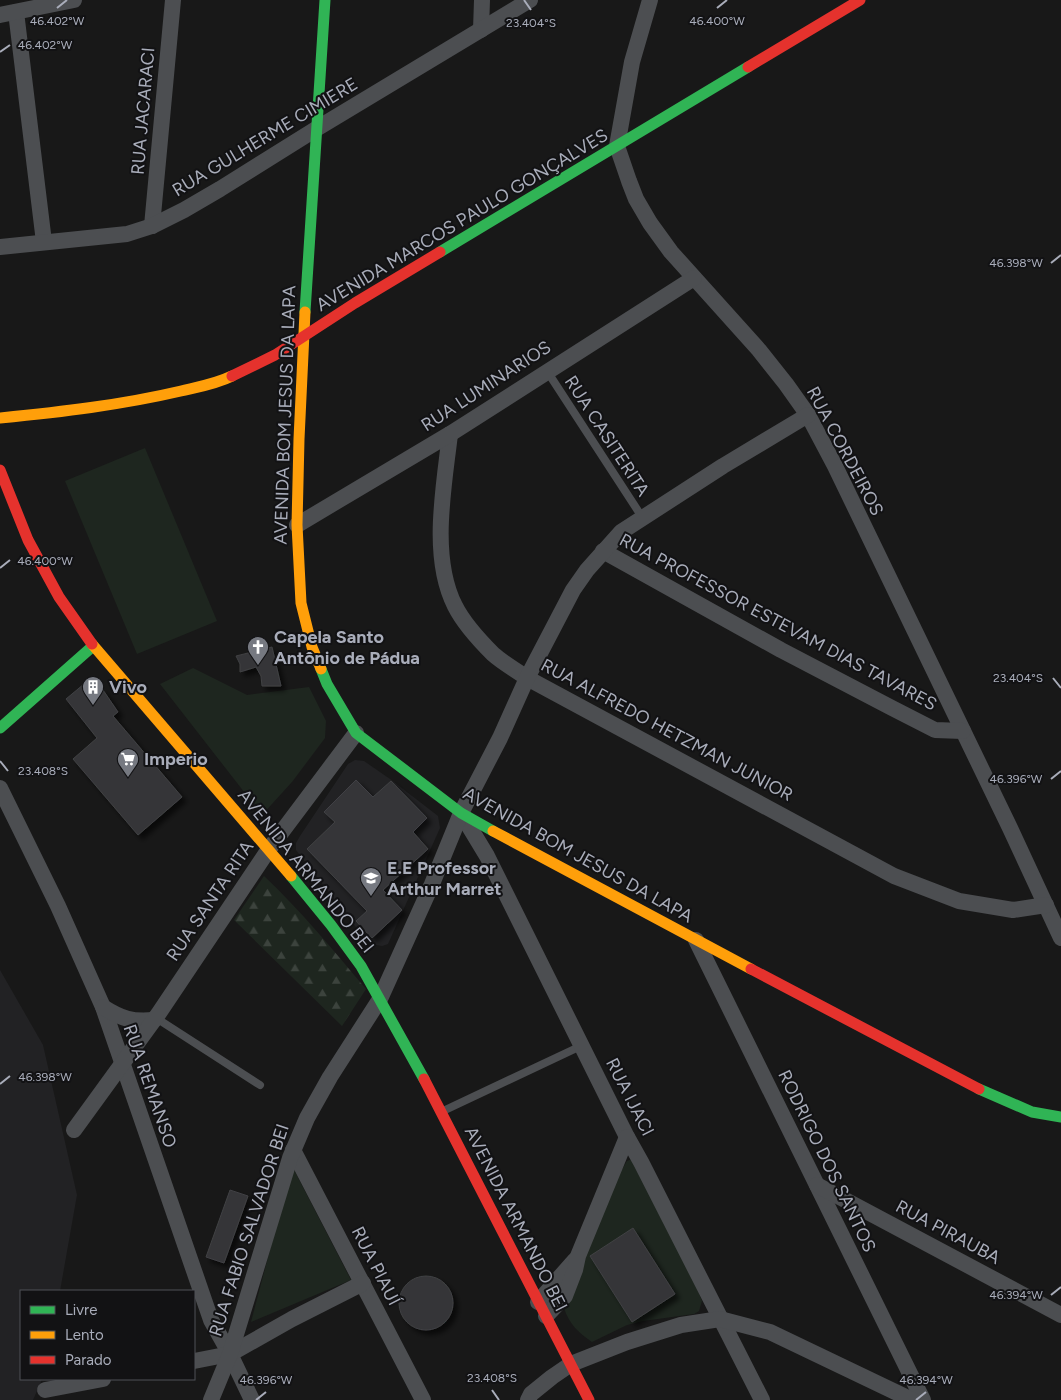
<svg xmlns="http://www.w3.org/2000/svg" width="1061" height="1400" viewBox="0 0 1061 1400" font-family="Figtree,sans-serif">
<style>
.built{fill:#222224}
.forest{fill:url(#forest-firs)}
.park{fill:#1e261f}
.building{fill:#363637;stroke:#404144;filter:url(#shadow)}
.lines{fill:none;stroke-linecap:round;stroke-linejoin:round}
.lane{stroke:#4c4e51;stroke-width:8}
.street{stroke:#4c4e51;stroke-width:16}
.fast{stroke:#30b455;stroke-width:11}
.slow{stroke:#ff9f0a;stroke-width:11}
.jam{stroke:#e5322d;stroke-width:11}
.ticks{fill:none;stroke:#a9adba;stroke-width:2}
.labels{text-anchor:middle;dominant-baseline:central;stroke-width:4;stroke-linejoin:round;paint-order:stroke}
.street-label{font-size:18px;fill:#a9adba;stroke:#121214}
.poi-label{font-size:18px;font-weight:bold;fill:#a9adba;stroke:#121214;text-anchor:start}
.ticks-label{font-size:12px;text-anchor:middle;fill:#a9adba;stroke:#121214;stroke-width:4;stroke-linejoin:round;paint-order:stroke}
</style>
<defs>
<pattern id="forest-firs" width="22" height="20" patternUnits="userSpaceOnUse" patternTransform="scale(1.25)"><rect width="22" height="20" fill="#1e261f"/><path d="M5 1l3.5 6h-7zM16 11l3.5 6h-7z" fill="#3c433d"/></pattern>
<filter id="shadow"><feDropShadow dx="4.5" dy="4.5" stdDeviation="2.5" flood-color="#0009"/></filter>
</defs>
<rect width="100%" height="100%" fill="#181818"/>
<g class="built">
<polygon points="355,760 364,761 390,779 438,816 440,828 388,944 382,946 369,944 296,850 296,843 300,836 348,764"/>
<polygon points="0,970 43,1045 77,1195 60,1291 21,1291 21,1379 42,1379 33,1400 0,1400"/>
</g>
<path class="forest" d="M264,876C301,911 333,950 366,989L342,1026L234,920Z"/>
<g class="park">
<polygon points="145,448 217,621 137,654 65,481"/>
<polygon points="193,668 247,695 309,687 326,721 325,738 292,782 262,815 160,684"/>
<path d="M632,1159L695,1283L702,1301L699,1311L694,1314L643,1321L627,1325L592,1342C579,1333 569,1324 564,1308L620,1173L627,1161Z"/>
<polygon points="292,1166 351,1280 251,1322"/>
</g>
<g class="building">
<polygon points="272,647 281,686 262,686 261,676 256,667 240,672 240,664 236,656"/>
<polygon points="84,684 94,690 103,690 118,712 113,716 182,797 138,835 73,759 97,738 66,699"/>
<polygon points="356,780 373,797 391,781 427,818 413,832 428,849 383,890 402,910 372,938 356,921 367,911 307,849 335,822 324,812"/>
<polygon points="230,1190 248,1196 224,1263 206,1257"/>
<polygon points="633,1228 675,1294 632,1322 590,1256"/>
<circle cx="426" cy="1303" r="27"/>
</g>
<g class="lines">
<g class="lane">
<polyline points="547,371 642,517"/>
<polyline points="156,1018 260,1085"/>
<polyline points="443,1111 581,1046"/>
</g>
<g class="street">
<polyline points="650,0 632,62 617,146 629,181 636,199 650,223 671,252 759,350 786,384 808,415 835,466 1010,828 1061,938"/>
<polyline points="16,12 44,242"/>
<polyline points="0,15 74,0"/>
<polyline points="481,30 482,0"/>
<polyline points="152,226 173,0"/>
<polyline points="0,247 127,234 152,226 184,210 220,189 316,129 530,0"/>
<path d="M450,434C444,487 430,557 455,606C464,624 479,640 493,654C503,663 516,670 527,678L894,876L959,901L1013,910L1046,905"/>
<polyline points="297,525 450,434 694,278"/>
<polyline points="603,551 781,650 892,708 935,730 963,731"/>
<polyline points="0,788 58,906 103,1007 211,1320 230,1354 252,1400"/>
<polyline points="461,813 487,856 627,1137 641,1162 762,1400"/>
<polyline points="696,940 923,1400"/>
<path d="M103,1007C122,1019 132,1022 154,1020"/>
<polyline points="74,1130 159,1013 269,849 356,733"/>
<polyline points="293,1150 423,1400"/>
<polyline points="817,1185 1061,1315"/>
<polyline points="538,1302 575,1260"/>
<polyline points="546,1316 565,1296 575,1270 578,1256 627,1137"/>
<polyline points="194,1361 230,1354 292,1319 363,1283"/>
<polyline points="45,1390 103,1379"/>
<polyline points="211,1400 230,1354 290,1158 307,1118 330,1077 380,999 432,884 461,813 500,738 527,678 573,590 587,570 621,532 723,466 808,415"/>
<polyline points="528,1400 531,1394 552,1377 571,1364 627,1342 681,1325 720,1319 770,1332 912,1400"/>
</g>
<g class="fast">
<polyline points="440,252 748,67"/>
<polyline points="305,312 325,0"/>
<polyline points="321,669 327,684 356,733 461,813 493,831"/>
<polyline points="0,728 93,646"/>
<polyline points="291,876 331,925 361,966 424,1079"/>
<polyline points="979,1089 1032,1112 1061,1117"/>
</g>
<g class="slow">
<polyline points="305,312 299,439 297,525 301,603 312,647 321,669"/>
<path d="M0,418C61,412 121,405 181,391C198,387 216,384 232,376"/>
<polyline points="92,644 291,876"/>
<polyline points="493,831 751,969"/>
</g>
<g class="jam">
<polyline points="748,67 860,0"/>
<polyline points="232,376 275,355 355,303 440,252"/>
<polyline points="0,470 28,540 59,597 92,644"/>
<polyline points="751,969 979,1089"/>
<polyline points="424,1079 589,1400"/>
</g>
</g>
<path class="ticks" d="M524,0L531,10M57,8L67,0M717,8L727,0M0,52L10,45M1051,263L1061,255M0,568L10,560M1053,678L1061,688M0,761L8,771M1051,779L1061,771M0,1084L10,1076M1051,1295L1061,1287M492,1390L499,1400M256,1400L266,1392M916,1400L926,1392"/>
<defs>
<g id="church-pin" transform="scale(1.125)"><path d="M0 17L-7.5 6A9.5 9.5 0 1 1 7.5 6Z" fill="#767981" stroke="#121214"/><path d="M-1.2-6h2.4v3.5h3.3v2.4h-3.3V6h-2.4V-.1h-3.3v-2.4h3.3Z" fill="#fff"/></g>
<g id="building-pin" transform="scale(1.125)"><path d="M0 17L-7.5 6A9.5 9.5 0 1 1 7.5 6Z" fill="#767981" stroke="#121214"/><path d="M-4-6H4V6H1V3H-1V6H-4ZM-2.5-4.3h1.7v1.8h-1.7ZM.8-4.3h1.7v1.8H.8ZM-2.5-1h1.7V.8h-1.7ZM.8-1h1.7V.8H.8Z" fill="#fff"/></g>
<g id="supermarket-pin" transform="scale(1.125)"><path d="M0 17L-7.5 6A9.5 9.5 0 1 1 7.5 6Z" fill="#767981" stroke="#121214"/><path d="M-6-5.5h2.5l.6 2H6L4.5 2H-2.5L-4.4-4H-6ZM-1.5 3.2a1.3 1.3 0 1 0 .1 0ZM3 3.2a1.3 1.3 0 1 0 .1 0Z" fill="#fff"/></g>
<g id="school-pin" transform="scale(1.125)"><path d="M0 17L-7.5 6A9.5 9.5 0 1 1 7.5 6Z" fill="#767981" stroke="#121214"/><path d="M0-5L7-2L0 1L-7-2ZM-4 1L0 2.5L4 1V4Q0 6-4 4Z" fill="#fff"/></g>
</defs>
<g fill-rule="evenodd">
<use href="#church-pin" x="258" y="647"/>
<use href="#building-pin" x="93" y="687"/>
<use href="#supermarket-pin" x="128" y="759"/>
<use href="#school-pin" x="371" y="878"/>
</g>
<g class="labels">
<g class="street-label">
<text transform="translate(143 111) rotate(-85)">RUA JACARACI</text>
<text transform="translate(265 137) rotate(-31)">RUA GULHERME CIMIERE</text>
<text transform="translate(462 220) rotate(-31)">AVENIDA MARCOS PAULO GONÇALVES</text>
<text transform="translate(486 386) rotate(-33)">RUA LUMINARIOS</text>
<text transform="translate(285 415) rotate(-88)">AVENIDA BOM JESUS DA LAPA</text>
<text transform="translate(607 436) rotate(57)">RUA CASITERITA</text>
<text transform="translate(845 451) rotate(62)">RUA CORDEIROS</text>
<text transform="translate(778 622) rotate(28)">RUA PROFESSOR ESTEVAM DIAS TAVARES</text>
<text transform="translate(667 730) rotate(28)">RUA ALFREDO HETZMAN JUNIOR</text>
<text transform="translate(578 855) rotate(29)">AVENIDA BOM JESUS DA LAPA</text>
<text transform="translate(306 871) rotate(51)">AVENIDA ARMANDO BEI</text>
<text transform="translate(210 901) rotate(-56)">RUA SANTA RITA</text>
<text transform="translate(150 1086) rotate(71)">RUA REMANSO</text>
<text transform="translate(630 1097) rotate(63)">RUA IJACI</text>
<text transform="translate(827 1161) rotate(64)">RODRIGO DOS SANTOS</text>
<text transform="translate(516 1219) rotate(63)">AVENIDA ARMANDO BEI</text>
<text transform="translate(249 1230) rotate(-72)">RUA FABIO SALVADOR BEI</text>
<text transform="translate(948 1232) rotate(28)">RUA PIRAUBA</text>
<text transform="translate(376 1266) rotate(63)">RUA PIAUÍ</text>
</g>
<g class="poi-label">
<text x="274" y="637">Capela Santo<tspan x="274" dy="21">Antônio de Pádua</tspan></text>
<text x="109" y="687">Vivo</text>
<text x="144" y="759">Imperio</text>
<text x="387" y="868">E.E Professor<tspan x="387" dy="21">Arthur Marret</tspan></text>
</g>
</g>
<g class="ticks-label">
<text x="57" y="25">46.402°W</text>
<text x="717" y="25">46.400°W</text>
<text x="531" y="27">23.404°S</text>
<text x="45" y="49">46.402°W</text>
<text x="1016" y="267">46.398°W</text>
<text x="45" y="565">46.400°W</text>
<text x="1018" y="682">23.404°S</text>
<text x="43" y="775">23.408°S</text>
<text x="1016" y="783">46.396°W</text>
<text x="45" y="1081">46.398°W</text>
<text x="1016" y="1299">46.394°W</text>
<text x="492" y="1382">23.408°S</text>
<text x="266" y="1384">46.396°W</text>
<text x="926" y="1384">46.394°W</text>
</g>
<rect x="20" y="1290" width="175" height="90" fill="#121214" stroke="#4e5056"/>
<rect x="30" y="1306" width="25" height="8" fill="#30b455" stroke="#4e5056"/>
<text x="65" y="1315" font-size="15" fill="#a9adba">Livre</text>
<rect x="30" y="1331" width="25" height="8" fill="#ff9f0a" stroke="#4e5056"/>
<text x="65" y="1340" font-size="15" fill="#a9adba">Lento</text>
<rect x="30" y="1356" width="25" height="8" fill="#e5322d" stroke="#4e5056"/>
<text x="65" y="1365" font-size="15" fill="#a9adba">Parado</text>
</svg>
